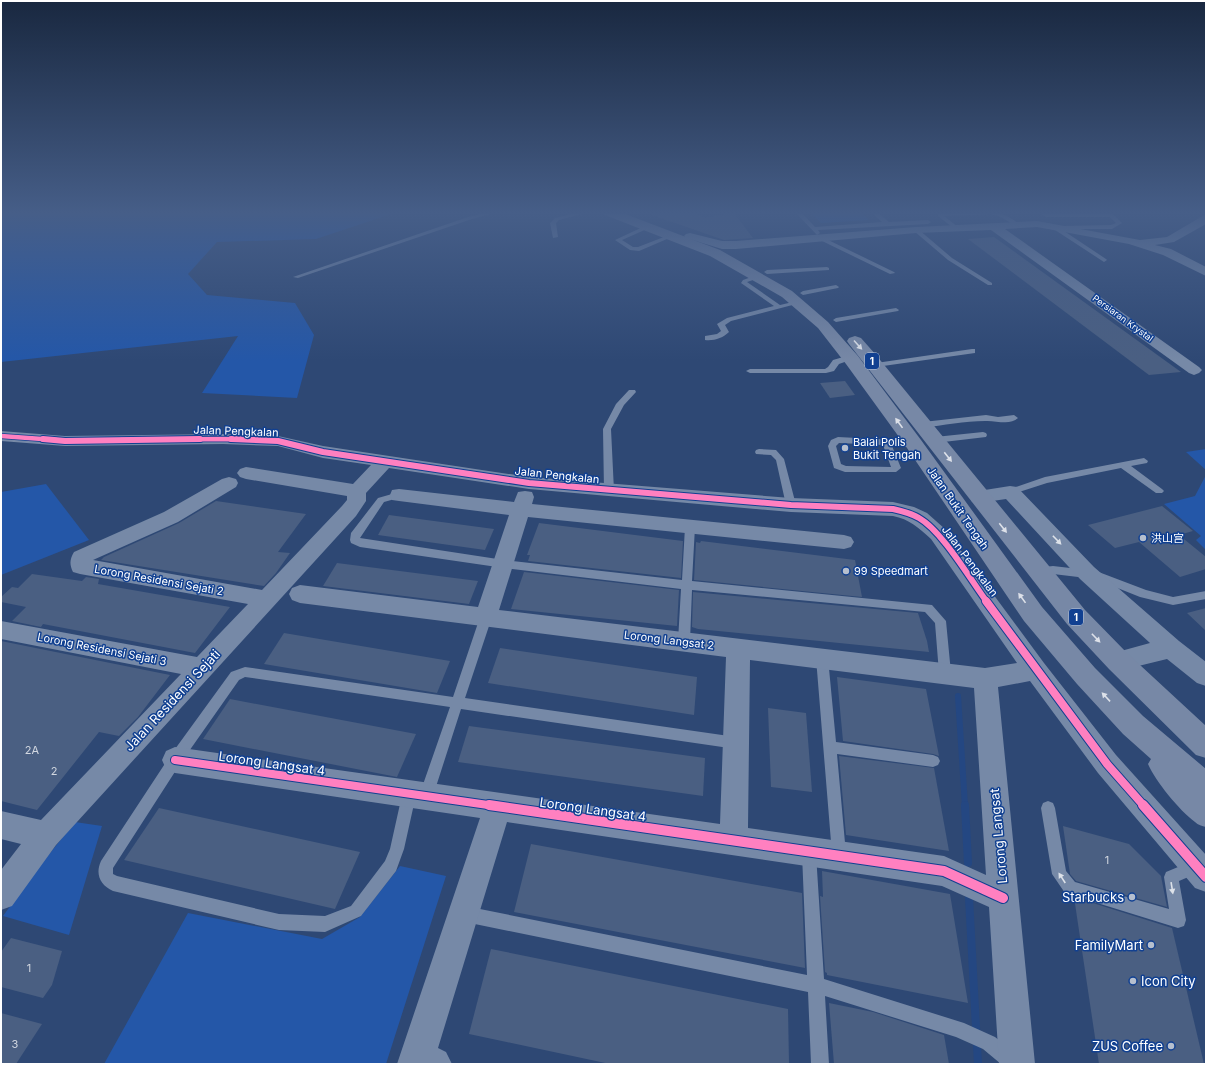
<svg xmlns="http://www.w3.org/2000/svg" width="1207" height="1065" viewBox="0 0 1207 1065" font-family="Inter,'Noto Sans SC',sans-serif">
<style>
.green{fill:#2457a8}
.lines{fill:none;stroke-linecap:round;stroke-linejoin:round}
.stream-far1{stroke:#244782;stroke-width:6}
.stream{stroke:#244782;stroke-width:8}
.building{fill:#4a5f82}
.service{fill:#7689a7;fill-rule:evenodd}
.minor{fill:#7689a7;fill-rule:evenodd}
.trunk{fill:#7788a6;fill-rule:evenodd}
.cycleway-far3-casing{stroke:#114091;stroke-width:6}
.cycleway-far2-casing{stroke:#114091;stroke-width:8}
.cycleway-far1-casing{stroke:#114091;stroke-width:10}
.cycleway-casing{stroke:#114091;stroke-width:12}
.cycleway-far3{stroke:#ff80c0;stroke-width:4.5}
.cycleway-far2{stroke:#ff80c0;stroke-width:6}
.cycleway-far1{stroke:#ff80c0;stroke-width:8}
.cycleway{stroke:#ff80c0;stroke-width:10}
.oneway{fill:#dde1e9}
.oneway2{fill:#dde2e9}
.poi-dot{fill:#b6bfce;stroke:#114091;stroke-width:1.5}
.labels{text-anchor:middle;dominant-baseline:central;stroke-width:3;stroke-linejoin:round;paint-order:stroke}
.far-street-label{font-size:9px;fill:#fff;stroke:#114091}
.shield{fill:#114091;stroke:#b8c6de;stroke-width:1}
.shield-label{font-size:10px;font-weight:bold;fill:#fff}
.street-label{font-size:11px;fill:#fff;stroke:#114091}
.poi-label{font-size:11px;fill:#fff;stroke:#114091;text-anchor:start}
.near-number-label{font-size:11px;fill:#d2d7e0}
.near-street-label{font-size:13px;fill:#fff;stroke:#114091}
.near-poi-label{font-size:13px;fill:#fff;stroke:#114091;text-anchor:end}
</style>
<rect width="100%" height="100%" fill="#2e4874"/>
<g class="green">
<polygon points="1,212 397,212 316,239 217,242 188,274 207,295 295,303 314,335 297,398 202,393 238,336 1,362"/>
<polygon points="810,212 861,212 869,220 821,223"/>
<polygon points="1206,449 1206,470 1186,452"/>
<polygon points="1206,475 1206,550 1196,540 1201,536 1164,504 1195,496"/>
<polygon points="46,484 89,540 1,575 1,492"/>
<polygon points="75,822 102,826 69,935 3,916 38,868"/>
<polygon points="400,866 446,876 386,1064 104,1064 188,913 322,939 360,917"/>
</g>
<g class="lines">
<polyline class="stream-far1" points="958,696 965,806"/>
<g class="stream">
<polyline points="965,805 968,863"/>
<polyline points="969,898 978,1064"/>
</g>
</g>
<g class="building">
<polygon points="650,212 694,212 705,218 718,215 734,213 753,238 724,240 649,214"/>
<polygon points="994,237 1181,372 1149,375 968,239"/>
<polygon points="845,381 855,395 830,398 820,383"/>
<polygon points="216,501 306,514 278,552 290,553 276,573 264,586 101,560 104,557 179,523"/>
<polygon points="1162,506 1193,531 1179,535 1206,557 1206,569 1180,577 1139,542 1115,548 1088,525"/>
<polygon points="389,515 494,529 485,550 378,535"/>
<polygon points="539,523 683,541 681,578 528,561 530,555 527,555"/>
<polygon points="701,541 855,560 862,597 694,580 696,542 700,543"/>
<polygon points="337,563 478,581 469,604 323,586"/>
<polygon points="524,572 679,590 677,626 511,609"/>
<polygon points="32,574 82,581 86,577 99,579 98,584 230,607 195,653 43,624 41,627 12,621 26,607 1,602 1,597 12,587 18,588"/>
<polygon points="693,592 918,613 927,641 929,652 698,629 692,627"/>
<polygon points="1206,608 1206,631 1187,613"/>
<polygon points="284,633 450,661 437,693 264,664"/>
<polygon points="1,641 170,675 138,717 119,736 99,732 37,810 1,801"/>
<polygon points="500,648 697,677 694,715 488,683"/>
<polygon points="837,677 926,689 939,756 933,754 843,741"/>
<polygon points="230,699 416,734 397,777 203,739"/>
<polygon points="768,708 806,713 812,792 771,787"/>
<polygon points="469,726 705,758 703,796 458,762"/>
<polygon points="839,756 934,768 949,851 846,835"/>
<polygon points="159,808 360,852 335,909 124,860"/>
<polygon points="1063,826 1129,844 1161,876 1167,907 1076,881 1070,874"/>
<polygon points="531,844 802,893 805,968 514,912"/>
<polygon points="822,871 950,894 968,1003 827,975 827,973 825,972 820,896 823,897"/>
<polygon points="1074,897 1172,928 1204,1064 1099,1064"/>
<polygon points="11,938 62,951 52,985 43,998 1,987 1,952"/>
<polygon points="491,949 788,1009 789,1064 610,1064 469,1034"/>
<polygon points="829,1003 873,1012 944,1035 949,1064 834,1064"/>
<polygon points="1,1013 42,1024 16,1064 1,1064"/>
</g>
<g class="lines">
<g class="service">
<polygon points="488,212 498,212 472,219 298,278 293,277 468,217"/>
<polygon points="580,212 589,212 559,220 556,223 558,237 553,238 550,223 555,218"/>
<polygon points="795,212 801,212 815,227 882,222 871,212 877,212 889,222 928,220 931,222 928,224 818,230 820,233 817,235"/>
<path d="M952,212C975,212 1000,207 1019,224L1014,225L1001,217L991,214L944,216L958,227L959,228L956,230L938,216L939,213Z"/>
<polygon points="1038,212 1106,213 1105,212 1111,212 1122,223 1112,229 1061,229 1106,259 1107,260 1104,262 1052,228 1055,226 1059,228 1062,226 1111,225 1116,223 1110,217 1046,217"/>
<polygon points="647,225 649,226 649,228 622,240 633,247 638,247 669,235 674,236 639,251 630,250 615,240"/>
<polygon points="914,229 918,229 952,258 992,283 992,285 988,285 948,260 914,231"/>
<polygon points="820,236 894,272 895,273 890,274 818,239 817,238"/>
<polygon points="827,267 829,268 829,270 767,274 764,272 767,270"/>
<path d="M757,275L760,277L759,278L747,282L780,305L797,301L800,303L731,321L725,325L729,332C723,338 714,341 705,340V336L717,334L721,331L717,324L727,318L774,306L741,283L743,280Z"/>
<polygon points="836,285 839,287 838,288 803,295 800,293 803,291"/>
<polygon points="896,308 899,310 898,311 836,322 833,320 836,318"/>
<polygon points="972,349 975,349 975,353 876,367 872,365 876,363"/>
<polygon points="850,355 854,357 853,359 839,364 834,371 826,373 750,373 746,371 750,369 825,369 828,367 833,360"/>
<polygon points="629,390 635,390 636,392 624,405 611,429 614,491 609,494 604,491 603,429 616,404"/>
<path d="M986,415L998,417L1014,415L1018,418C1010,426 995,420 985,421C965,421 943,425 923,428L919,425L923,422Z"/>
<polygon points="983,432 986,433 987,435 986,437 935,443 931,440 935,437"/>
<path d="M838,437L914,441L918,444L914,447L892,446L901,468L896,472H845L834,468L828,446L831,440ZM839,443L883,445L891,467L846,466L841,464L836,446Z"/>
<polygon points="759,449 776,450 784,459 796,505 794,507 791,508 786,505 776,460 771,455 756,454 755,452 756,450"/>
<polygon points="1144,458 1148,461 1147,463 1131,466 1162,489 1164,491 1162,493 1156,493 1121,468 1047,483 1010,495 1005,492 1007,490 1045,477"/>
<polygon points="399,492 404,495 402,497 384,502 360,538 504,560 682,580 685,527 686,524 694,524 695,527 692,581 932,605 946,621 951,673 949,677 945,678 941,677 939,673 935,623 925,612 692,590 690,641 688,644 684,646 680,644 678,641 681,589 504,568 360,547 351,543 350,540 351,533 378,498"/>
<polygon points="1053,566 1096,571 1146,590 1173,597 1206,591 1206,599 1173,605 1140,597 1095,579 1053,574 1036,574 1035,571 1036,568"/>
<path d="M486,612L490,614L492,617L465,698L736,737L741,739L743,743L741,747L736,749L461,709L433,796L431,801L426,803L421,801L419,796L450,707L245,677L239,680L180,764L113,868V874L117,876L279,914L325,916L351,906L385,861L390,849L402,795L404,790L409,788L414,790L416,795L404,849L396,871L361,916L325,932L279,930L113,891C100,885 95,874 101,861L170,756L231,672L245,667L453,697L480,617L482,614Z"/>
<polygon points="822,653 826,654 828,658 836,742 933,755 938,757 940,761 938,765 933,767 837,754 846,854 844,859 839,861 834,859 832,854 816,658 818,654"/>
<polygon points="1048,801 1053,803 1055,808 1066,871 1075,882 1169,909 1164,877 1166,872 1195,860 1200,862 1202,867 1200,872 1179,881 1186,920 1184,926 1178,928 1065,893 1052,874 1041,808 1043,803"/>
<polygon points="809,847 814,849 816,854 824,979 964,1023 995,1037 1021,1058 1024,1064 1001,1064 983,1049 956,1037 825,996 829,1064 811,1064 808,992 465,922 460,919 457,914 460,909 465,906 807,975 802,854 804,849"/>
</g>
<g class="minor">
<polygon points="1206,214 1206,224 1174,242 1155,245 1171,249 1206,267 1206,276 1163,255 1129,244 1037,227 1005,229 1199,367 1202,370 1199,373 1194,375 1189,373 991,230 916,233 736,249 722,249 686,238 684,236 686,234 690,233 722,241 736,241 916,227 1037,221 1140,240 1167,237"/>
<path d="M1,431L65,436L223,434L278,436L323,446L529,477L791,498L893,502L914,507L927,513L945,529L1044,663L1116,755L1206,855V892L1195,888L1098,773L1030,681L998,687L1035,1064H999L989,907L942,886L507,822L438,1048L446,1052L452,1064H397L480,818L175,773L166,769L162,760L166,751L175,747L720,824L726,657L300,603L292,600L289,594L292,588L300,585L478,607L509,515L399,501L392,500L390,495L392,490L399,489L514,502L518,492L525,491L532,492L534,497L532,504L844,535L851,537L854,542L851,547L844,549L528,517L499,610L985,668L1017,663L931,539C919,528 909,519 893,516L791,512L529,489L389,468L366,493V501L356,516L56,845L12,906L1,910V870L21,844L1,839V811L41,820L181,674L1,639V621L197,657L248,604L80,574L73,572C69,564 70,559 74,552L164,512L222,479L229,477L236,479L238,483L236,487L178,522L93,560L262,590L342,506L347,500V496L246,479L240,477L237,473L240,469L246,467L353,484L371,465L323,458L278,446L223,444L65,446L1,441ZM750,660L974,688L986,875L944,856L748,828Z"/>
<polygon points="1010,486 1017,487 1094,567 1179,641 1206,662 1206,686 1197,683 1167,659 1118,671 1110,668 1106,661 1110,654 1150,643 1080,579 1006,499 979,503 972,502 970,497 972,492"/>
</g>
<g class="trunk">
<path d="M603,212H620L720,250L792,291L828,322L858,356L921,440L1042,607L1095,668L1143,716L1206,769V827C1202,826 1198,825 1195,822C1179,810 1156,782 1148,764L1151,759L1123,734L1077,684L1024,621L907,448L846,364L818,328L782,297L710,256L605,215Z"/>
<polygon points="855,336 861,338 876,355 1085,610 1127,653 1206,726 1206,758 1196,755 1109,669 1067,624 849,344 847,341 849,338"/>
</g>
<g class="cycleway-far3-casing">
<g id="cycleway-far3">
<polyline points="1,436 56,440"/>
<polyline points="121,440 223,439 259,440"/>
</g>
</g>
<g class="cycleway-far2-casing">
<g id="cycleway-far2">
<polyline points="43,439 65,441 200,439"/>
<path d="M231,439L278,441L323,452L529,483L791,505L893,509C902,511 911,513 919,518C942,531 970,579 987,602"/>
</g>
</g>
<g class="cycleway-far1-casing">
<g id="cycleway-far1">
<polyline points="986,601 1107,764 1144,806"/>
<polyline points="175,760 495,806"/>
</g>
</g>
<g class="cycleway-casing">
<g id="cycleway">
<polyline points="489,805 944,871 1003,898"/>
<polyline points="1143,805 1206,877"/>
</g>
</g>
<use href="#cycleway-far3" class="cycleway-far3"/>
<use href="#cycleway-far2" class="cycleway-far2"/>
<use href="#cycleway-far1" class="cycleway-far1"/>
<use href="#cycleway" class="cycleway"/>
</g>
<defs><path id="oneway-solid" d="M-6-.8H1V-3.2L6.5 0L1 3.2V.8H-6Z"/></defs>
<g class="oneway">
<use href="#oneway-solid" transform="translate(858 345) rotate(48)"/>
<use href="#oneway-solid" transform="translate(899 423) rotate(-126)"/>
<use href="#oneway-solid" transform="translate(948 457) rotate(52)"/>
<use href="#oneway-solid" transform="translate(1003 528) rotate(52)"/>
<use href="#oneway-solid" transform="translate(1022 598) rotate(-126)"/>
<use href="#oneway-solid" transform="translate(1096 638) rotate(46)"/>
<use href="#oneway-solid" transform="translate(1106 697) rotate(-133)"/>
</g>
<g class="oneway2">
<use href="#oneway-solid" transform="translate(1057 540) rotate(46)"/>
<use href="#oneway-solid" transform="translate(1062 878) rotate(-123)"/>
<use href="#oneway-solid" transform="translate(1172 888) rotate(81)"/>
</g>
<linearGradient id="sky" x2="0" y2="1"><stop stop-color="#192840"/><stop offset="0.59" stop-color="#465e88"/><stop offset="1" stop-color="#465e88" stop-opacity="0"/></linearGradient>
<rect width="1207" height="361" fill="url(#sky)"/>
<g class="poi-dot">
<circle cx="845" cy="448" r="4"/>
<circle cx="1143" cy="538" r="4"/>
<circle cx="846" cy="571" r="4"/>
<circle cx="1132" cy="897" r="4"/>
<circle cx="1151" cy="945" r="4"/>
<circle cx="1133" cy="981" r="4"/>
<circle cx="1171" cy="1046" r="4"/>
</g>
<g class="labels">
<g class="far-street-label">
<text transform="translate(1123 318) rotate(36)">Persiaran Krystal</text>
</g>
<g class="shield">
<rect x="865" y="353" width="14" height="16" rx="3"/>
<rect x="1069" y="609" width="14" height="16" rx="3"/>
</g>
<g class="shield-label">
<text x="872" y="361">1</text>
<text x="1076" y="617">1</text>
</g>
<g class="street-label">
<text transform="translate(236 431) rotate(2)">Jalan Pengkalan</text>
<text transform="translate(557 475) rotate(6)">Jalan Pengkalan</text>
<text transform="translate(958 508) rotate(55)">Jalan Bukit Tengah</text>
<text transform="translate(970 561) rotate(53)">Jalan Pengkalan</text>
<text transform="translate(159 580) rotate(10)">Lorong Residensi Sejati 2</text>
<text transform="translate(669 640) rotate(7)">Lorong Langsat 2</text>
<text transform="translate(102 649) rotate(11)">Lorong Residensi Sejati 3</text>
</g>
<g class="poi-label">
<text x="853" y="442">Balai Polis<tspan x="853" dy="13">Bukit Tengah</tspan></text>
<text x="1151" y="538">洪山宫</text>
<text x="854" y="571">99 Speedmart</text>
</g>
<g class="near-number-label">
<text x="32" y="750">2A</text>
<text x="54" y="771">2</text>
<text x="1107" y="860">1</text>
<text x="29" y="968">1</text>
<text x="15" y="1044">3</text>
</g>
<g class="near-street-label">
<text transform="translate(172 700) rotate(-47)">Jalan Residensi Sejati</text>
<text transform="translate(272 763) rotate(8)">Lorong Langsat 4</text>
<text transform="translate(593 809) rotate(8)">Lorong Langsat 4</text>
<text transform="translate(998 836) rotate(-95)">Lorong Langsat</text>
</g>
<g class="near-poi-label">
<text x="1124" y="897">Starbucks</text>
<text x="1143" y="945">FamilyMart</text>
<text x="1141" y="981" text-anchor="start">Icon City</text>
<text x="1163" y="1046">ZUS Coffee</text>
</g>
</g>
<rect width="1207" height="1065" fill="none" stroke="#ffffff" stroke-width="4"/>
</svg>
